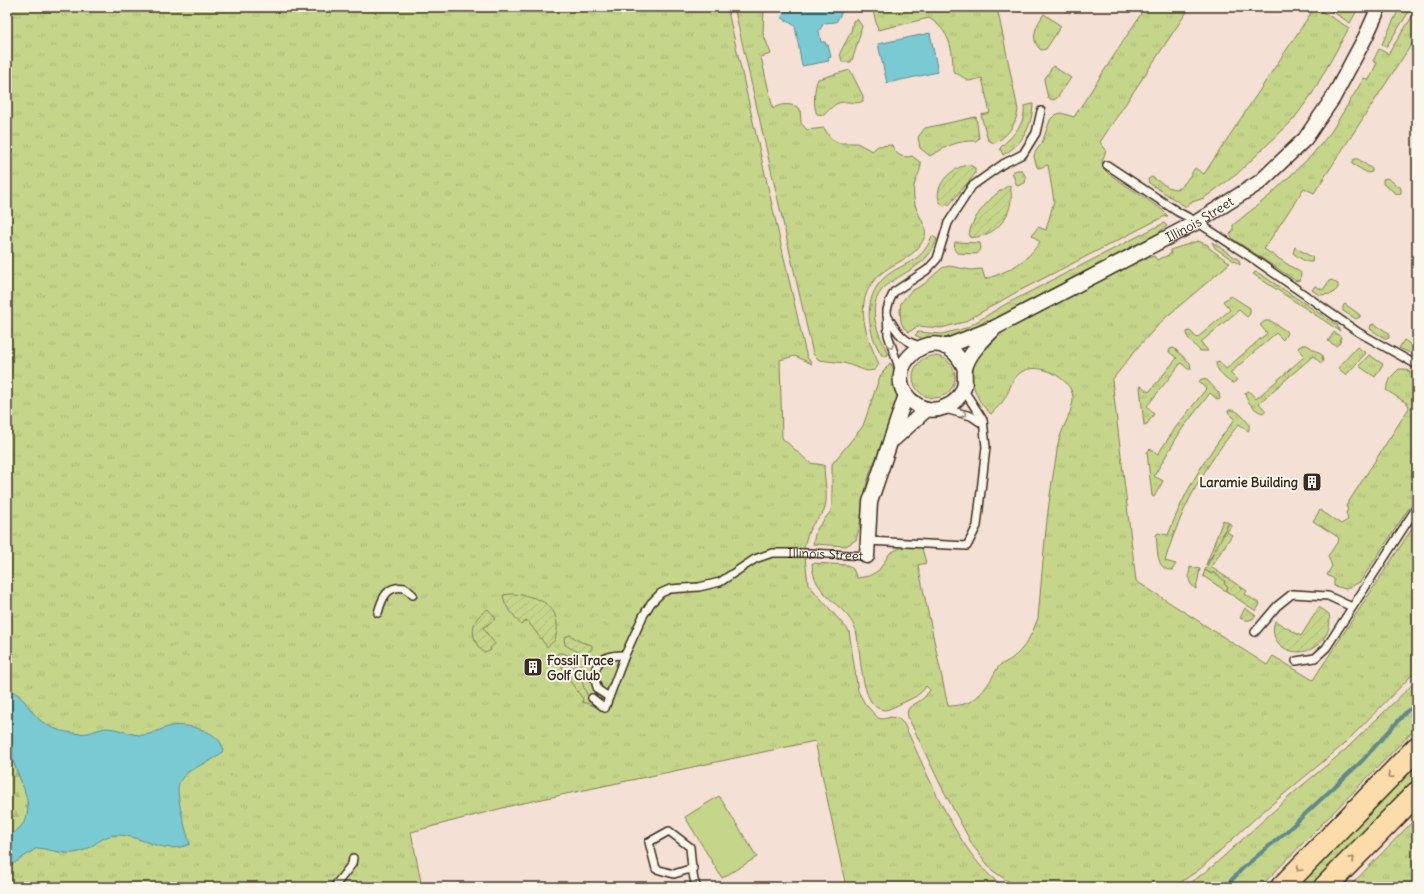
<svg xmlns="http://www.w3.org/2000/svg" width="1424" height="894" viewBox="0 0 1424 894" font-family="Delius,sans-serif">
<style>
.grass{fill:url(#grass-tufts);stroke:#808054}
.forest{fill:url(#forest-firs);stroke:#808054}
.garden{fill:url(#garden-furrows);stroke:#808054}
.pitch{fill:#c5d68b;stroke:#808054}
.water{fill:#7acad4;stroke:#618a8b}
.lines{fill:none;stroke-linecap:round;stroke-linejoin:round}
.stream{stroke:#618a8b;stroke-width:4}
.lane-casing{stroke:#3b2a1e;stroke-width:10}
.street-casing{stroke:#3b2a1e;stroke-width:17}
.highway-casing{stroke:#3b2a1e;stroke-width:25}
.lane{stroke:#fbf7ec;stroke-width:7}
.street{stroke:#fbf7ec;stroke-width:14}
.highway{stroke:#fddcac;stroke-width:22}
.oneway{stroke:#9b9085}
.oneway2{stroke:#9c8365}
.labels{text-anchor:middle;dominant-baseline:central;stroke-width:4;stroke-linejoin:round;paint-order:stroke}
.street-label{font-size:13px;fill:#3b2a1e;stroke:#fbf7ec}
.poi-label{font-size:13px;font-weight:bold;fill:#3b2a1e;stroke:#fbf7ec;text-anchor:end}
</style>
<defs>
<pattern id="grass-tufts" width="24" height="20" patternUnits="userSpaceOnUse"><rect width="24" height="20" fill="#c5d68b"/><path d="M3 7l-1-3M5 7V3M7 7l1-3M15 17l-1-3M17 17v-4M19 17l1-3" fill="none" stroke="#aab878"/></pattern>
<pattern id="forest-firs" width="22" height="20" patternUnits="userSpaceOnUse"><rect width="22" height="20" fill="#c5d68b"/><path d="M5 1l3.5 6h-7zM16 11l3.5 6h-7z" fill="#aab878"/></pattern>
<pattern id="garden-furrows" width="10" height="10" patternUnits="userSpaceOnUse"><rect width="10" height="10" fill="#c5d68b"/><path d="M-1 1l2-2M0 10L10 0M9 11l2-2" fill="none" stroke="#aab878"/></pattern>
</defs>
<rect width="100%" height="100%" fill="#f4e0d4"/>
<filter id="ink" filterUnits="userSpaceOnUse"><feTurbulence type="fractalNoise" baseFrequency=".025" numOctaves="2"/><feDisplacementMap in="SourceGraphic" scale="8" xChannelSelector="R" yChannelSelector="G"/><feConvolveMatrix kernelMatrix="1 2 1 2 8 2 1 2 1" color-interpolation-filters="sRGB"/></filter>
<g filter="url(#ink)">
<g class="grass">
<path d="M7,7H727L805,350L807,357L812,364L795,356L780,360L782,438L810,463L824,465C824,479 829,498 824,511C822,516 817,518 814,523C809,528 805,542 804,548L808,584L849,631L858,691L865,704L878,718L883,719L891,717L899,719L904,724C925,768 963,866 1006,887H846L815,741L514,805L411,832L422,887H7Z"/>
<path d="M734,7H764L763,33L771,54L761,57L773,109C779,103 793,103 800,109L801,123L807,130L824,128L831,139L839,143H857L872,151L878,146L892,145C895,154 902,159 912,156L921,163C921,171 916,178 914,186C913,191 914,199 915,204C917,214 928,227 925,236C919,252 906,258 892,266C850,290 862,328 879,364L875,370L867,371L844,363L819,360L813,354Z"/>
<path d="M872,7H997L1018,110C1016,125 1007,137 994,143L988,140L981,115L990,113L982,78L969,81L953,71C953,49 950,31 929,18L878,30Z"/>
<path d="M1135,7H1190L1100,142L1106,150L1102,162L1105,170L1109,174L1160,208L1168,216L1163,217L1015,293L964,322L941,328L918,326L909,332L904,328L901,322L900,311L901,303L910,292L924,284L942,268L949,266L971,270L982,269L985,279C1008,272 1027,262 1040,242L1032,235L1038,227L1046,230L1054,201L1048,165L1039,168L1037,167L1034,157L1035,152L1042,143L1050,120L1055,115L1061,113L1074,117L1141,14Z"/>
<path d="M1315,7L1349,28L1312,94L1293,120L1237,174L1204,198L1189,203L1186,207L1149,183L1148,179L1152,177C1178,194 1178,194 1195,168L1204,174Z"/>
<polygon points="1325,7 1359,7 1350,23"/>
<polygon points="1400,7 1412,7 1386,47 1382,44"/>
<polygon points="1417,9 1417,36 1314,193 1304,188 1264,249 1301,273 1300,280 1296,281 1233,239 1230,234 1233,231 1233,225 1269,196 1311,156 1331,132 1364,78 1369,80 1377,63 1373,61 1379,49 1388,54"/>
<path d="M1044,14L1061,26L1046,49L1041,50C1029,40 1036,25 1044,14Z"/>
<polygon points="1053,66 1071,78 1057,98 1053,100 1048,98 1044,80"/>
<path d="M850,70L863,96V101C855,105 850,101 843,102C834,103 830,109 824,115L817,114C813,107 814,87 818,79Z"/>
<path d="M1033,104C1032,126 1023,144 1003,155L1000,148C1012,136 1026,125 1024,106Z"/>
<path d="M976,117L979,138L976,141C957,140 946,147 930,156L920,148L918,137L925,128Z"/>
<polygon points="1354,159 1358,159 1372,169 1372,172 1368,173 1352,164"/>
<polygon points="1017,170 1022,170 1026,178 1025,183 1017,186 1012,172"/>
<polygon points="1387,178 1401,188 1401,193 1397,194 1383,184 1383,179"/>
<path d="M1164,223L1167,226L1158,233L988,322L987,320L979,325L980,327C962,334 934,348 915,335L918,332L942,334L966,328L1006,304Z"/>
<path d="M932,236L937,239C933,249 928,258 919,264C899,280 869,285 875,320C877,332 884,344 888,355L883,357C867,334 862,298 884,278C903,261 921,265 932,236Z"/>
<path d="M1198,241L1208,245L1209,248L1230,263L1164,319L1138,347L1112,380L1136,581L1267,665L1273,656L1313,680L1417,521V670L1343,745L1260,814L1200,869L1174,887H1020L1006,880L992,870L973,846L940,784L908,717C905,706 913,706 921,700C924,698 927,694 930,690L926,686C920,697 907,700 896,706C893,707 888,710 885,710C858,710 862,645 855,628C845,603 813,597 812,563L848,565L853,569L857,578L869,576L879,570L890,553L900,548L921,545L926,563L918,565L948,706C971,706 980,697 992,678C994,674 997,668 1000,665C1004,663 1008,661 1011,659C1026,648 1032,634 1038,618C1043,565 1046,511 1056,458C1057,452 1057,446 1059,440C1062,428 1074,409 1073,397C1071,378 1040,362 1023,371C1011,378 1011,388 1005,398C1002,404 995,409 991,414C975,401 965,373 978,354C983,347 992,337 999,332C1015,321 1036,313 1053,304C1086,287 1119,267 1154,256L1157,260L1171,254L1170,250Z"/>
<polygon points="955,242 980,243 981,249 977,254 957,253 954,249"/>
<polygon points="1212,242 1239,260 1240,265 1215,248"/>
<path d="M1295,247L1313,258L1312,262C1306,263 1298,257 1293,253Z"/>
<polygon points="1255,272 1260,274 1337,325 1340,331 1253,274"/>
<polygon points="1332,280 1338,284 1338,288 1332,294 1319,295 1312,290 1315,286 1323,290 1329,281"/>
<polygon points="1231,296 1250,308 1250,314 1247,317 1239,310 1201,342 1208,351 1200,351 1188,338 1187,332 1190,331 1197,338 1230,310 1223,301"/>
<polygon points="1345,304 1360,315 1360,317 1356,319 1343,311 1343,306"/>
<path d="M1265,321H1271L1286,331L1287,333L1283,340L1276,333L1230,373L1237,380L1233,383C1226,381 1216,370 1216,362L1219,361L1226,369L1267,333L1260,325Z"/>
<polygon points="1374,324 1389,333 1389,338 1386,339 1370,329 1371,325"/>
<polygon points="1404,340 1413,346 1417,340 1417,356 1399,348"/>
<path d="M1302,345H1307L1322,355L1323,362L1321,363L1313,356L1259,403L1266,411L1262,413C1254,410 1246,401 1245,393L1249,391L1256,399L1305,356L1298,348Z"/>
<polygon points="1357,347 1366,353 1346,375 1338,368"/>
<polygon points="1174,348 1190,363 1191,369 1188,369 1181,363 1147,406 1154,414 1147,424 1144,425 1140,387 1141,386 1149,392 1177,358 1169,352 1170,349"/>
<polygon points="1369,355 1383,364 1375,377 1359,366"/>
<circle cx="934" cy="377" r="21"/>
<path d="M890,363C893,365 894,371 895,376C905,414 876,447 867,483C862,501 862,522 856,540L846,546L813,544L816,530L831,511L832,503V464L863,426L880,376Z"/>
<polygon points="1399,369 1405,369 1417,377 1417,496 1360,582 1346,589 1334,586 1334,579 1327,575 1332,566 1328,556 1339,540 1338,537 1313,521 1320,510 1341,524 1348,520 1346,512 1348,510 1346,506 1409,408 1408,404 1386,390 1391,377"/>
<polygon points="1201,379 1207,380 1219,393 1220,399 1218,400 1210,393 1182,429 1154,476 1163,481 1154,497 1152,496 1147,452 1150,449 1158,454 1176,427 1206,389 1199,382"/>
<path d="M1229,410C1238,409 1244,418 1249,424V430L1248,431L1239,424C1205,465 1180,510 1165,561L1176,564L1172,570C1155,571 1158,547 1156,535L1158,533L1168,535C1184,492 1206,456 1235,419L1228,412Z"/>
<polygon points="1223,520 1229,523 1222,534 1224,536 1206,565"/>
<polygon points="1205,570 1211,574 1213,572 1226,581 1228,587 1226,591 1203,576"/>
<polygon points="1417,680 1417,727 1260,887 1185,887 1213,866 1299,788 1344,751"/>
<polygon points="1417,758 1417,783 1316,887 1290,887"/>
<polygon points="1417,817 1417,887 1349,887"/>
</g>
<path class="forest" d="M7,735L10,736C11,743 10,751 12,758C21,786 46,818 7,836Z"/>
<g class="garden">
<path d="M857,19L862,26C860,34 854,57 851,62H842L840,53L851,32L853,21Z"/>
<path d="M970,165L975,168V174L949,205L943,206C928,191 951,165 970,165Z"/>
<path d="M1010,185C1015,205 1005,228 984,235C979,237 973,238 969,237C969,219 994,192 1010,185Z"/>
<polygon points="1334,332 1341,337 1340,343 1336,346 1328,341"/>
<polygon points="1229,523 1232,525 1227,532 1232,535 1211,567 1247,591 1245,594 1260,604 1256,611 1226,591 1228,587 1224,584 1225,581 1213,572 1212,574 1205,570"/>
<path d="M1190,567L1200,569L1196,589C1187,583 1189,576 1190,567Z"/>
<path d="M510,594C539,595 565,606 555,640L547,647L527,620L521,625L505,604L503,595Z"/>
<path d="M1319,607L1329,614C1331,623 1329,631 1324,638C1305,665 1265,649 1275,621L1301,636Z"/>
<path d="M1245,608L1256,616C1252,621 1246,621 1240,618Z"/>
<path d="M488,609L496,618L483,628L495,644L490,648L491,650L485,653C474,646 469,628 478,617C481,614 485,611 488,609Z"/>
<polygon points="570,635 581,642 592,645 592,649 584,655 565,645 564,638"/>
<path d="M558,653C576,651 580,678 585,690C587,696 592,700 595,706L582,702L583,699L569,680L570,678L555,657Z"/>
</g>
<polygon class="pitch" points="719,796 757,857 722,878 685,817"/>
<g class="water">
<polygon points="790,7 845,7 836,22 824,23 819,31 821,42 825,42 826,45 828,45 831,57 828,58 829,61 802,66 795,26 781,17"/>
<polygon points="930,33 938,72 887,83 878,44"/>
<path d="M7,689C26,694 30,716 47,725C57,731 76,735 88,733C94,731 100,729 106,728C117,728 128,734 139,735C150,736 160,729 171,726C186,723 223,731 223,751C217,759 206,762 197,767C190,770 182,776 179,783C175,794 186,831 190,844C164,856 143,836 118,835C102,834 93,849 79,852C65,856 51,849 37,848L7,868V836C45,818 21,786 12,758C10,752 11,743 10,736L7,735Z"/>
</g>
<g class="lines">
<polyline class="stream" points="1225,887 1243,868 1287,831 1362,761 1407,711 1417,705"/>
<g class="lane-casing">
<g id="lane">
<polyline points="1107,165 1178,212 1197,222 1255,260 1358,332 1417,365"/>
<path d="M887,315C896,331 904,344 923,346"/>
<polyline points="900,371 888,335 887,310 890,300 894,292 927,270 937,259 948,223 972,186 1003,164 1023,154 1036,133 1041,111"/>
<polyline points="945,409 971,416 983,424"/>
<polyline points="868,541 967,546 977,526 986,447 983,420 963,389"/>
<path d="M378,613C382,598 387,585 405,588L413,595"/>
<polyline points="1255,632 1277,606 1292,594 1328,596 1352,607"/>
<polyline points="1296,661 1315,658 1326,648 1417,507"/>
<path d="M609,697L598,690C589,666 600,654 625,655"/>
<path id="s1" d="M592,698L605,708L625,655L643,616L651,603L661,593L670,589L699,587L720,582L755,559L772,553H810L867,556"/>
<path d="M693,868L674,874L656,869L649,842L669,831L690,847C691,856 692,881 697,887"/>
<polyline points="334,887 352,864 353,858"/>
</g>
</g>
<g class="street-casing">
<g id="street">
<path id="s2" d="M945,347L994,328L1197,222L1260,182L1305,139L1333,98L1366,36L1379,7"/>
<path d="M965,369C939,309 869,374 917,405C934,416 958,406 964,387C966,381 964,375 965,369C968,354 982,341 993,330"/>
<polyline points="894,439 927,409"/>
<polyline points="867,556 870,502 906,395"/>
</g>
</g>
<g class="highway-casing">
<g id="highway">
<polyline points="1282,887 1417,748"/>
<polyline points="1325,887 1417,793"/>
</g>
</g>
<use href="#lane" class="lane"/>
<use href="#street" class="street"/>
<use href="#highway" class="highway"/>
</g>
<defs><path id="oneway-chevron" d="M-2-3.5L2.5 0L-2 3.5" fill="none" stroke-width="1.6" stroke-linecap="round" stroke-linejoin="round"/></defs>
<g class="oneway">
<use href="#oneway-chevron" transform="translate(891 346) rotate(70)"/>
<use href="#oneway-chevron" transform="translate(964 414) rotate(19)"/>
</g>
<g class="oneway2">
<use href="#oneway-chevron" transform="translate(1390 776) rotate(134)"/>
<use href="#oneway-chevron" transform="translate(1352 859) rotate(-46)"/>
<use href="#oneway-chevron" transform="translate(1299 869) rotate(134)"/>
</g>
</g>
<defs>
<g id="building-square" transform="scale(1)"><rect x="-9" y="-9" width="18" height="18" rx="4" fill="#3b2a1e" stroke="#fbf7ec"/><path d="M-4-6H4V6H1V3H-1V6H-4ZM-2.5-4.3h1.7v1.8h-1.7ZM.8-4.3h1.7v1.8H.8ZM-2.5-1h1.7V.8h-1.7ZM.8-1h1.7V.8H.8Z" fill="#fff"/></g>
</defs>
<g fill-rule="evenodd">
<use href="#building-square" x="1312" y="482"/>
<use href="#building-square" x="533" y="667"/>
</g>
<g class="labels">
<g class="street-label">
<text stroke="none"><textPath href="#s2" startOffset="285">Illinois Street</textPath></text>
<text stroke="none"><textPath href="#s1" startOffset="319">Illinois Street</textPath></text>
</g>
<g class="poi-label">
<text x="1298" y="482">Laramie Building</text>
<text x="547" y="660" text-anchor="start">Fossil Trace<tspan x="547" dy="15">Golf Club</tspan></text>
</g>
</g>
<rect width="1424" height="894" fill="none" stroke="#fbf7ec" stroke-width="24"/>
<rect x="12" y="12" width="1400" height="870" fill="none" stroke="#3b2a1e" stroke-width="1.5" filter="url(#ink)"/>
</svg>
